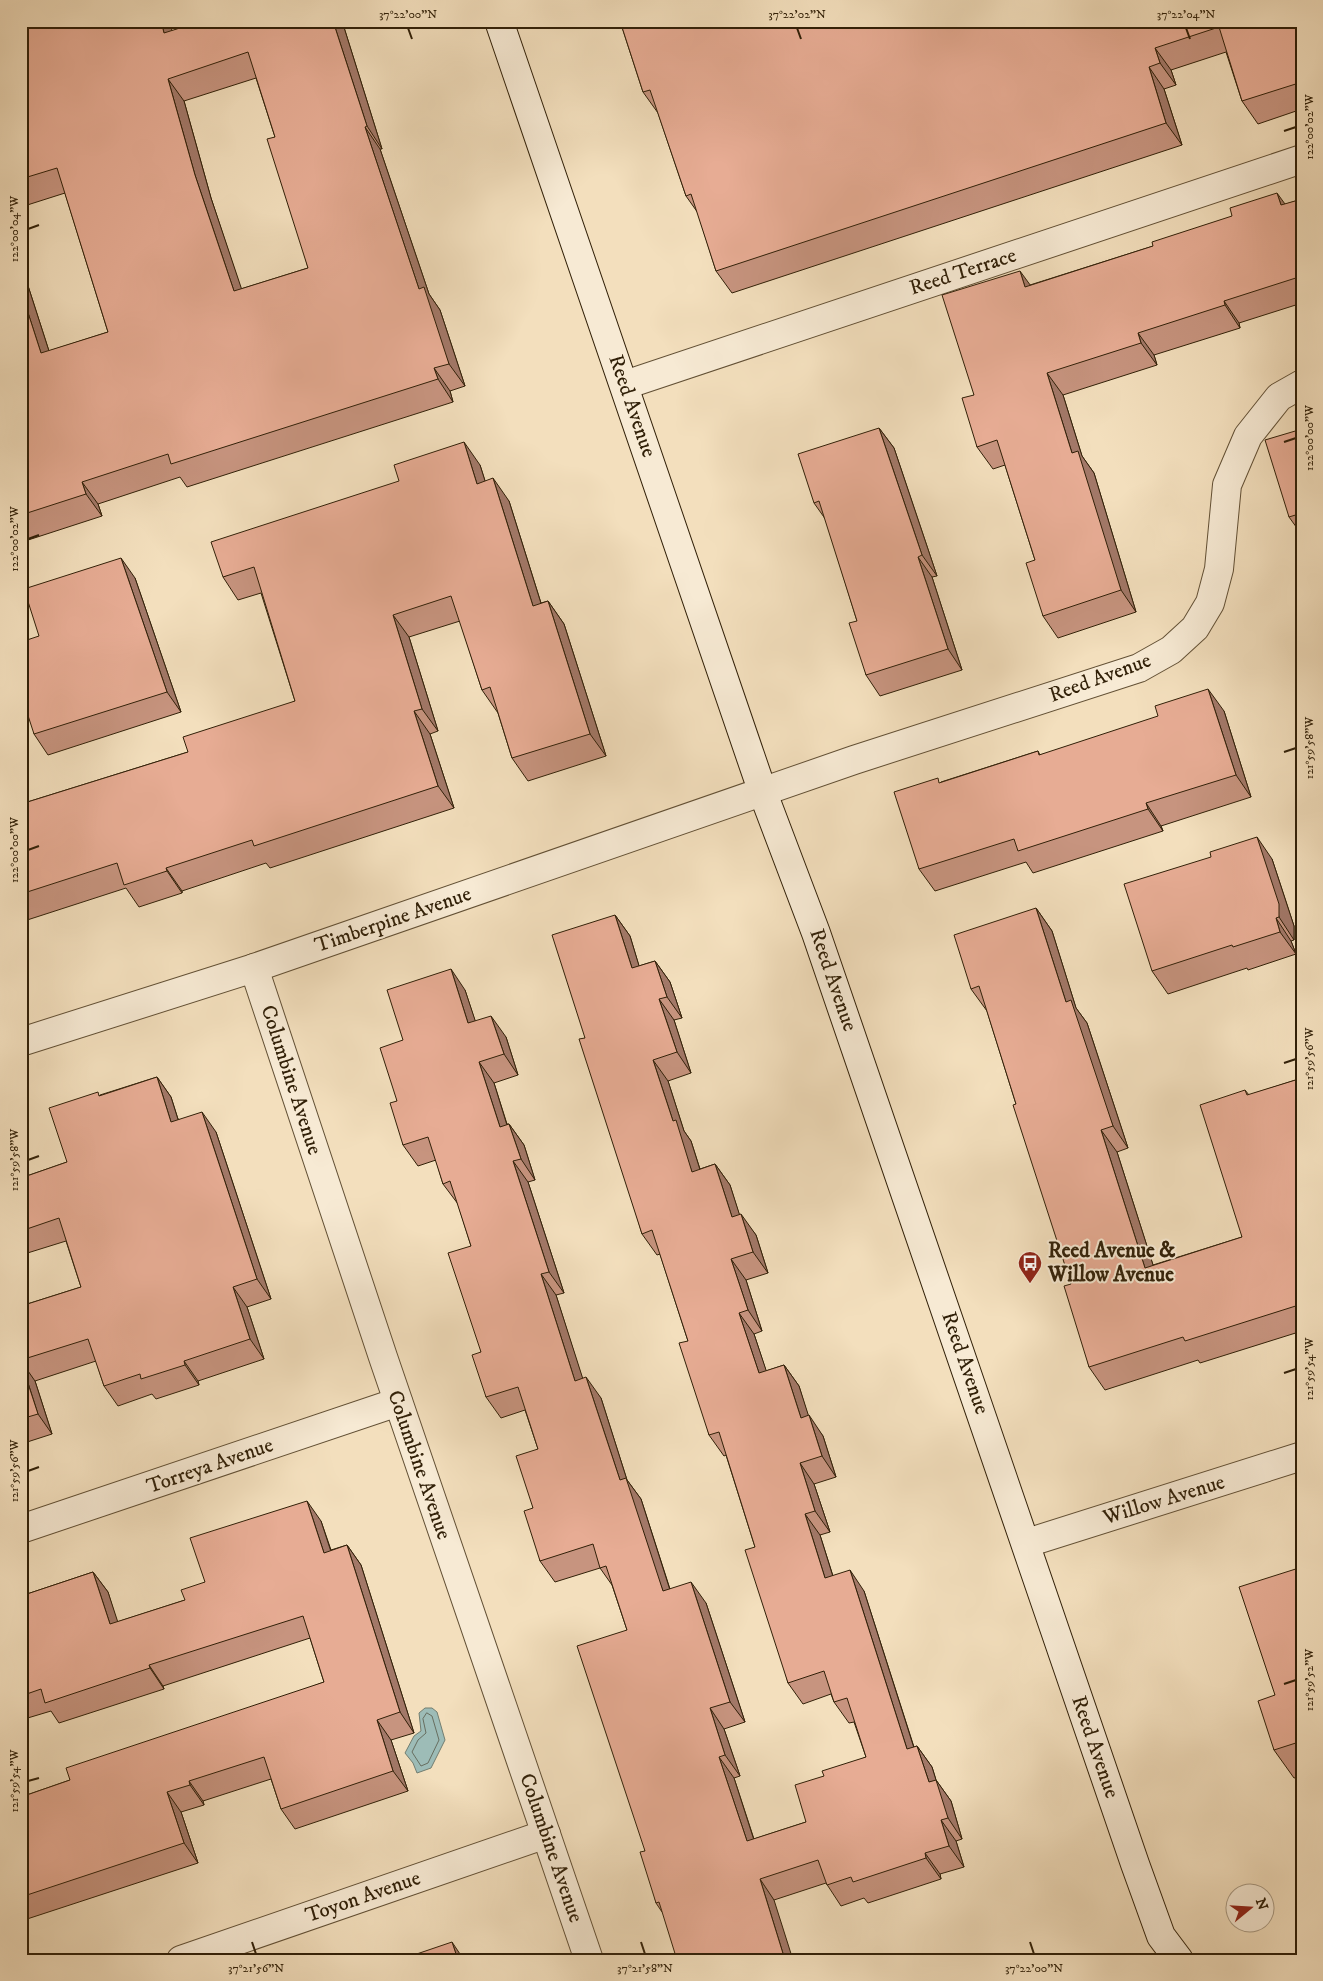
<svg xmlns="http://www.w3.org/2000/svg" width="1323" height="1981" viewBox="0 0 1323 1981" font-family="'IM FELL DW Pica',serif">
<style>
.water{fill:#9dbcb7;stroke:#727e71}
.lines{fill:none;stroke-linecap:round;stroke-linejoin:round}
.shore{stroke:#676e60;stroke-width:1}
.minor-casing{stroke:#625035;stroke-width:30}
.secondary-casing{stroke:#312008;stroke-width:30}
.minor{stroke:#f7ead4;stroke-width:28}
.secondary{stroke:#f7ead4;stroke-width:28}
.wall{fill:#c7947f;stroke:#312008;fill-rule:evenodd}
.shaded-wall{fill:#a27868;stroke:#312008}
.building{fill:#e7ac94;stroke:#312008;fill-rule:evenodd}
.ticks{fill:none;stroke:#312008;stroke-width:2}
.labels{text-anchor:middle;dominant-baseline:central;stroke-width:4;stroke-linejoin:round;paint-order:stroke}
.street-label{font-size:21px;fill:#312008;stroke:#f7ead4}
.poi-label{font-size:21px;font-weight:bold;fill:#312008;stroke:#f7ead4;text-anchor:start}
.neatline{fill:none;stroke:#312008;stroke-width:2}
.ticks-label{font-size:12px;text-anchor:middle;fill:#312008}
</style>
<rect width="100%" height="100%" fill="#f3dfbd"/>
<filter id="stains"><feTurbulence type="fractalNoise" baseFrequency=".004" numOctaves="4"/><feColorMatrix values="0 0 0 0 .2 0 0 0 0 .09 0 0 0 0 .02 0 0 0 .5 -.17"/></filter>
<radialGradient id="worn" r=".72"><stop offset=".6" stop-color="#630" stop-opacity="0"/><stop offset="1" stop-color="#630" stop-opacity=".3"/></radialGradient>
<polygon class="water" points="425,1708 432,1708 437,1712 445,1740 431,1768 417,1773 413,1763 405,1753 414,1736 421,1731 419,1713"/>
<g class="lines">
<polygon class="shore" points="427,1713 432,1716 439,1740 428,1763 421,1766 412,1752 418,1740 426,1733 423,1719"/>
<g class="minor-casing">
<g id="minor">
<polyline points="625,385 1302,159"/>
<polyline points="254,968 383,1357 589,1960"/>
<polyline points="21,1042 254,968 854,760 1139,668 1171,650 1195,628 1210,603 1219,569 1227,485 1248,436 1279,397 1302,384"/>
<polyline points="21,1529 398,1402"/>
<polyline points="1027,1543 1302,1456"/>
<polyline points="181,1960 546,1834"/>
</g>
</g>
<g class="secondary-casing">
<polyline id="secondary" points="499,21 763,793 816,933 1135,1864 1161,1936 1179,1960"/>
</g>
<use href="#minor" class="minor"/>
<use href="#secondary" class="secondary"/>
</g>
<g class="wall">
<path d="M202,21H342L382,149H380L429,294L440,310L465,386L450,391L453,402L187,487L180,477L98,504L102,516L22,542L21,264L49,351L108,332L65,193L21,207V24L172,31ZM256,78L275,137L308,268L241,289L211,198L184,101Z"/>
<polygon points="620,21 1302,21 1302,109 1258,124 1242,101 1226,52 1171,70 1176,85 1164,89 1182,145 732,293 716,271 698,213 686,196 658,113 643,92"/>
<polygon points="1302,199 1302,303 1239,323 1240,328 1154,355 1157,365 1063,395 1082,456 1094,473 1136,612 1058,638 1043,616 1035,560 1005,465 993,469 977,447 974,395 1030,285"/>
<polygon points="879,428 894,448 937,576 932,577 962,670 880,696 866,675 857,621 826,520 814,503"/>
<polygon points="1302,429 1302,535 1289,517"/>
<polygon points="480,465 485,481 509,501 541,603 548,601 564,624 606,756 528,781 512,758 498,713 482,690 460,621 409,637 438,731 430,734 454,808 270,868 266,863 182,891 182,893 139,907 126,888 21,922 21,804 188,752 295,701 261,593 238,600 223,577"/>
<polygon points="135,578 181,712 48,755 34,734 39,636"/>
<polygon points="1224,711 1251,797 1161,826 1163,831 1033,873 1026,862 935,891 919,869 941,782 1038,751 1040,755"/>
<polygon points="1272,859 1294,926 1294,940 1291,941 1296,954 1248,970 1247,968 1168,994 1152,971"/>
<polygon points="1036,908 1052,931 1076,1008 1087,1023 1128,1148 1117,1152 1153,1265 1242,1237 1245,1090 1249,1095 1302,1078 1302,1331 1200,1363 1198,1360 1105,1390 1089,1367 1071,1284 1016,1104 987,1011 971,989"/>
<polygon points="615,915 630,936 639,966 655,961 670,982 682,1018 674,1020 691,1073 668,1081 684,1131 691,1141 700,1169 715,1164 730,1185 739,1214 756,1235 768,1273 746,1280 762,1331 754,1334 766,1371 784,1365 799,1386 808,1416 823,1436 836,1477 814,1484 830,1532 820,1535 833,1576 864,1591 914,1747 917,1746 932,1767 936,1780 951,1801 962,1839 956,1841 964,1867 940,1874 941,1879 868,1903 864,1898 841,1906 826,1883 774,1900 662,1912 656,1903 645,1851 627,1630 612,1585 600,1568 555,1582 540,1561 533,1508 538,1449 525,1410 501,1418 486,1397 481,1352 471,1246 458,1204 443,1184 436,1160 418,1166 403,1145 397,1101 403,1040 465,990 475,1021 506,1037 518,1075 494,1083 507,1124 509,1124 524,1145 535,1180 528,1182 564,1293 556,1295 582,1378 601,1398 627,1480 641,1499 670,1589 706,1603 745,1722 724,1729 740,1776 734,1778 754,1839 806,1822 824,1776 866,1757 854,1722 849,1723 834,1702 831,1694 803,1704 788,1683 755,1547 726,1455 724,1456 709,1435 688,1341 660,1254 657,1255 642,1234 585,1038"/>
<polygon points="157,1077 171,1097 178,1119 216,1132 271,1299 247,1307 264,1359 198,1381 199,1385 156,1399 152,1394 118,1406 104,1386 96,1361 35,1381 52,1434 21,1444 21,1306 81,1287 66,1241 21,1255 21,1178 67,1162 100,1095"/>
<polygon points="321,1521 331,1550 347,1545 361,1565 414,1733 391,1740 408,1791 295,1829 281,1809 271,1779 203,1801 204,1805 181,1812 198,1863 21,1921 21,1797 70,1780 324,1682 310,1638 163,1686 164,1689 59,1723 51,1711 21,1720 21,1596 93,1572 108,1592 117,1622 185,1600 205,1582"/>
<polygon points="1302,1567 1302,1776 1294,1778 1274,1750 1275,1695"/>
</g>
<g class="shaded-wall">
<polygon points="161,21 169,21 180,56 164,33"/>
<polygon points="333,21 342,21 382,149 367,126"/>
<polygon points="1155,48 1171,70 1176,85 1160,63"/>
<polygon points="1149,67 1164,89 1182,145 1166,123"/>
<polygon points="168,79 184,101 211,198 250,314 234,291 195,175"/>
<polygon points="365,127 380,149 429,294 440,310 465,386 449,364 419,289"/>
<polygon points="1277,193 1293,215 1281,205"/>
<polygon points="21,264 57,376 41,353 21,291"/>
<polygon points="1020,271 1036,293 1025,287"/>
<polygon points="1224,301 1239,323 1240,328 1225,305"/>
<polygon points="1138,333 1154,355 1157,365 1141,343"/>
<polygon points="434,368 450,391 453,402 438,379"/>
<polygon points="1047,373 1063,395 1082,456 1094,473 1136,612 1121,590 1072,453"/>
<polygon points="879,428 894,448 937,576 922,555"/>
<polygon points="464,442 480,465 493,506 477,484"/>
<polygon points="493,478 509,501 549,629 533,606"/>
<polygon points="82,482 98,504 102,516 86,494"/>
<polygon points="918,557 932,577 962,670 948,649"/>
<polygon points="121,558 135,578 181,712 167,692"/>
<polygon points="548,601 564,624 606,756 590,734"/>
<polygon points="393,615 409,637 438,731 422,709"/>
<polygon points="1208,689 1224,711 1251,797 1236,775"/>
<polygon points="414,711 430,734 454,808 438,786"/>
<polygon points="1146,803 1161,826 1163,831 1148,809"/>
<polygon points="1257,837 1272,859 1294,926 1294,940 1279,917"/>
<polygon points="166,868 182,891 182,893 167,871"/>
<polygon points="1036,908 1052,931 1076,1008 1087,1023 1128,1148 1113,1126 1066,1002"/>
<polygon points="615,915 630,936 646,989 632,968"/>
<polygon points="1276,918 1291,941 1296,954 1280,932"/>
<polygon points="655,961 670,982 682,1018 667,997"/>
<polygon points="451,969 465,990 483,1044 468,1023"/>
<polygon points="659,999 674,1020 691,1073 677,1052"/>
<polygon points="491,1016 506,1037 518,1075 504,1054"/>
<polygon points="653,1060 668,1081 684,1131 691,1141 707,1192 692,1172 673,1121"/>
<polygon points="479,1062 494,1083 514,1148 500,1127"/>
<polygon points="157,1077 171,1097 185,1142 171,1122"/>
<polygon points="202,1112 216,1132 271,1299 257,1279"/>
<polygon points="509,1124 524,1145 535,1180 521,1159"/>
<polygon points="1101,1130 1117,1152 1161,1290 1145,1268"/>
<polygon points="513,1161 528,1182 564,1293 549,1272"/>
<polygon points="715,1164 730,1185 747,1238 732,1217"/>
<polygon points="741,1214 756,1235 768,1273 753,1252"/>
<polygon points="731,1259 746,1280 762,1331 748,1310"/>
<polygon points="541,1274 556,1295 590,1401 575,1381"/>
<polygon points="233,1287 247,1307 264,1359 250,1339"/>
<polygon points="739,1313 754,1334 774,1394 759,1373"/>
<polygon points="21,1361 35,1381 52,1434 38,1414"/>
<polygon points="184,1361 198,1381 199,1385 185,1365"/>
<polygon points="784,1365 799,1386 816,1439 801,1418"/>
<polygon points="586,1377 601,1398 627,1480 641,1499 677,1612 663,1591 620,1480"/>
<polygon points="809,1415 823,1436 836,1477 822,1456"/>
<polygon points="800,1463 814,1484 830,1532 815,1511"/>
<polygon points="307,1501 321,1521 338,1573 324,1553"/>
<polygon points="805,1514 820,1535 840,1599 825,1578"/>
<polygon points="347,1545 361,1565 414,1733 400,1712"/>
<polygon points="850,1570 864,1591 921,1770 907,1749"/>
<polygon points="93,1572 108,1592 125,1644 110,1624"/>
<polygon points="691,1582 706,1603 745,1722 730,1702"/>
<polygon points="149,1665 163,1686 164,1689 150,1668"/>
<polygon points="710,1708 724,1729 740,1776 725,1755"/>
<polygon points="377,1720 391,1740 408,1791 393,1771"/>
<polygon points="917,1746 932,1767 936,1780 951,1801 962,1839 948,1818 929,1782"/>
<polygon points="719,1757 734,1778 761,1862 747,1841"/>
<polygon points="189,1781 203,1801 204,1805 190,1785"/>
<polygon points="167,1792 181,1812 198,1863 184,1843"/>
<polygon points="941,1820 956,1841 964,1867 949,1846"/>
<polygon points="925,1853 940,1874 941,1879 926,1858"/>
<polygon points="760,1879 774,1900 793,1960 785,1960"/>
<polygon points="452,1942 464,1960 458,1960"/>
</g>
<g class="building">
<path d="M29,21H161L164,33L202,21H333L367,126L365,127L419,289L424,287L449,364L434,368L438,379L171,464L168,454L82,482L86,494L21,515V291L41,353L108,332L57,168L21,179V24ZM248,52L275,137L267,139L308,268L234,291L195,175L168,79Z"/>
<polygon points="620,21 1302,21 1302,82 1242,101 1219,27 1155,48 1160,63 1149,67 1166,123 716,271 691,194 686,196 650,90 643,92"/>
<polygon points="1277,193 1281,205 1302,199 1302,276 1224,301 1225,305 1138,333 1141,343 1047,373 1072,453 1078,451 1121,590 1043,616 1026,563 1035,560 997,440 977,447 962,398 974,395 942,295 1020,271 1025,287 1153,246 1152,242 1232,216 1230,208"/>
<polygon points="879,428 922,555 918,557 948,649 866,675 849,623 857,621 819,501 814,503 798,454"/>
<polygon points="1302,429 1302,513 1289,517 1265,440"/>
<polygon points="464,442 477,484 493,478 533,606 548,601 590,734 512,758 490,687 482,690 451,596 393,615 422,709 414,711 438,786 254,846 252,840 166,868 167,871 124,885 117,863 21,894 21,804 188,752 183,737 295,701 254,567 223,577 211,542 399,481 394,465"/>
<polygon points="121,558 167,692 34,734 21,694 21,642 39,636 24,589"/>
<polygon points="1208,689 1236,775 1146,803 1148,809 1018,851 1014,839 919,869 894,792 938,778 939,783 1038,751 1039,755 1158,716 1155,706"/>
<polygon points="1257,837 1279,904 1279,917 1276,918 1280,932 1233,947 1232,945 1152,971 1124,884 1211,857 1210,852"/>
<polygon points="1036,908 1066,1002 1071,1000 1113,1126 1101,1130 1145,1268 1242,1237 1200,1105 1245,1090 1247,1095 1302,1078 1302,1304 1185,1341 1183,1337 1089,1367 1064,1286 1071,1284 1013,1105 1016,1104 979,986 971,989 954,935"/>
<polygon points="615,915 632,968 655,961 667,997 659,999 677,1052 653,1060 673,1121 676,1120 692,1172 715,1164 732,1217 741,1214 753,1252 731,1259 748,1310 739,1313 759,1373 784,1365 801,1418 809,1415 822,1456 800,1463 815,1511 805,1514 825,1578 850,1570 907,1749 917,1746 929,1782 936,1780 948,1818 941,1820 949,1846 925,1853 926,1858 853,1882 851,1877 827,1885 818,1860 760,1879 785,1960 677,1960 659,1902 656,1903 640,1852 645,1851 577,1646 627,1630 606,1566 600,1568 593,1544 540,1561 524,1511 533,1508 516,1456 538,1449 518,1387 486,1397 472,1355 481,1352 448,1253 471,1246 450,1181 443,1184 428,1137 403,1145 390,1103 397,1101 380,1048 403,1040 387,990 451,969 468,1023 491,1016 504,1054 479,1062 500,1127 509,1124 521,1159 513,1161 549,1272 541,1274 575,1381 586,1377 620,1480 626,1478 663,1591 691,1582 730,1702 710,1708 725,1755 719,1757 747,1841 806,1822 795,1785 824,1776 822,1771 866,1757 847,1698 834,1702 824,1671 788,1683 745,1550 755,1547 719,1432 709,1435 679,1343 688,1341 652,1230 642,1234 579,1039 585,1038 552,935"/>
<polygon points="157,1077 171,1122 202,1112 257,1279 233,1287 250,1339 184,1361 185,1365 141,1379 140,1374 104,1386 88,1339 21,1360 21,1306 81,1287 59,1218 21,1231 21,1178 67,1162 49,1108 98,1092 99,1096"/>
<polygon points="21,1362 38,1414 21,1419"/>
<polygon points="307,1501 324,1553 347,1545 400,1712 377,1720 393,1771 281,1809 264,1757 189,1781 190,1785 167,1792 184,1843 21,1897 21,1797 70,1780 66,1768 324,1682 303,1616 149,1665 150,1668 45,1703 41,1689 21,1696 21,1596 93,1572 110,1624 185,1600 181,1590 205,1582 190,1538"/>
<polygon points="1302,1567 1302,1741 1274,1750 1258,1701 1275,1695 1239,1587"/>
<polygon points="452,1942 458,1960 399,1960"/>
</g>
<path class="ticks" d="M408,28L412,39M797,28L801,39M1186,28L1190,39M1284,131L1296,127M28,229L39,225M1284,442L1296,438M28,539L39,535M1284,752L1296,748M28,850L39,846M1284,1063L1296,1059M28,1160L39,1156M1284,1373L1296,1369M28,1471L39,1467M1284,1684L1296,1680M28,1781L39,1778M252,1942L256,1954M641,1942L645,1954M1030,1942L1034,1954"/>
<defs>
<g id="bus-pin" transform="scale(1.25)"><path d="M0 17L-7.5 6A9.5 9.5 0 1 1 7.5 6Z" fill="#8f2418" stroke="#f7ead4"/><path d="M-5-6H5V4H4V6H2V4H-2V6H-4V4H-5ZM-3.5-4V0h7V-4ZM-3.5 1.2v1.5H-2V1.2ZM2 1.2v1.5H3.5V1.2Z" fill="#fff"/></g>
</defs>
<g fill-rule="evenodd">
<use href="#bus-pin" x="1030" y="1263"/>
</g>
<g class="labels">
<g class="street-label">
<text transform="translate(963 272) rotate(-18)">Reed Terrace</text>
<text transform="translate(632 406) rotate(71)">Reed Avenue</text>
<text transform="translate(1100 678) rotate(-20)">Reed Avenue</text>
<text transform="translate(393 920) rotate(-19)">Timberpine Avenue</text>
<text transform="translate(833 980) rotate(71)">Reed Avenue</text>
<text transform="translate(291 1080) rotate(72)">Columbine Avenue</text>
<text transform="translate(965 1363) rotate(71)">Reed Avenue</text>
<text transform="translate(419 1465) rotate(71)">Columbine Avenue</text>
<text transform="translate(210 1466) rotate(-19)">Torreya Avenue</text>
<text transform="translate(1164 1500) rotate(-17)">Willow Avenue</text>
<text transform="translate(1095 1747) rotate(71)">Reed Avenue</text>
<text transform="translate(551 1848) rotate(71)">Columbine Avenue</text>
<text transform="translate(363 1897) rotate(-19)">Toyon Avenue</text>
</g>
<g class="poi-label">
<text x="1048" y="1251">Reed Avenue &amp;<tspan x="1048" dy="24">Willow Avenue</tspan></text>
</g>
</g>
<rect width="1323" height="1981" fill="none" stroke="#f3dfbd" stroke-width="55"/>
<g transform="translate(1250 1908) rotate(72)"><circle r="24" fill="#f7ead4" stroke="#a89982"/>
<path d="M0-4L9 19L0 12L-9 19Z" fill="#8f2418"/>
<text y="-8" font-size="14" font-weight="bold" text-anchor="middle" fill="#312008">N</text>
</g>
<rect x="28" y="28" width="1268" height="1926" class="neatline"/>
<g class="ticks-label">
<text x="408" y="18">37°22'00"N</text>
<text x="797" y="18">37°22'02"N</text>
<text x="1186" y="18">37°22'04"N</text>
<text transform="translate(1309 127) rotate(-90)" y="4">122°00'02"W</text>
<text transform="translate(14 229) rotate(-90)" y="4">122°00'04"W</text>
<text transform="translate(1309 438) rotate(-90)" y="4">122°00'00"W</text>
<text transform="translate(14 539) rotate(-90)" y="4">122°00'02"W</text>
<text transform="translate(1309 748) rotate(-90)" y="4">121°59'58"W</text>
<text transform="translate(14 850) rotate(-90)" y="4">122°00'00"W</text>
<text transform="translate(1309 1059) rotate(-90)" y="4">121°59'56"W</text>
<text transform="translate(14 1160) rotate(-90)" y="4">121°59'58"W</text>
<text transform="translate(1309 1369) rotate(-90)" y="4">121°59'54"W</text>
<text transform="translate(14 1471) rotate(-90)" y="4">121°59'56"W</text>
<text transform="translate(1309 1680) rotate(-90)" y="4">121°59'52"W</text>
<text transform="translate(14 1781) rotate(-90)" y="4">121°59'54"W</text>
<text x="256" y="1972">37°21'56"N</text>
<text x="645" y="1972">37°21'58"N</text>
<text x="1034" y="1972">37°22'00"N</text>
</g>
<rect width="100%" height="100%" filter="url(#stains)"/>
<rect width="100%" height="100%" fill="url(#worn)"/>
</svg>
